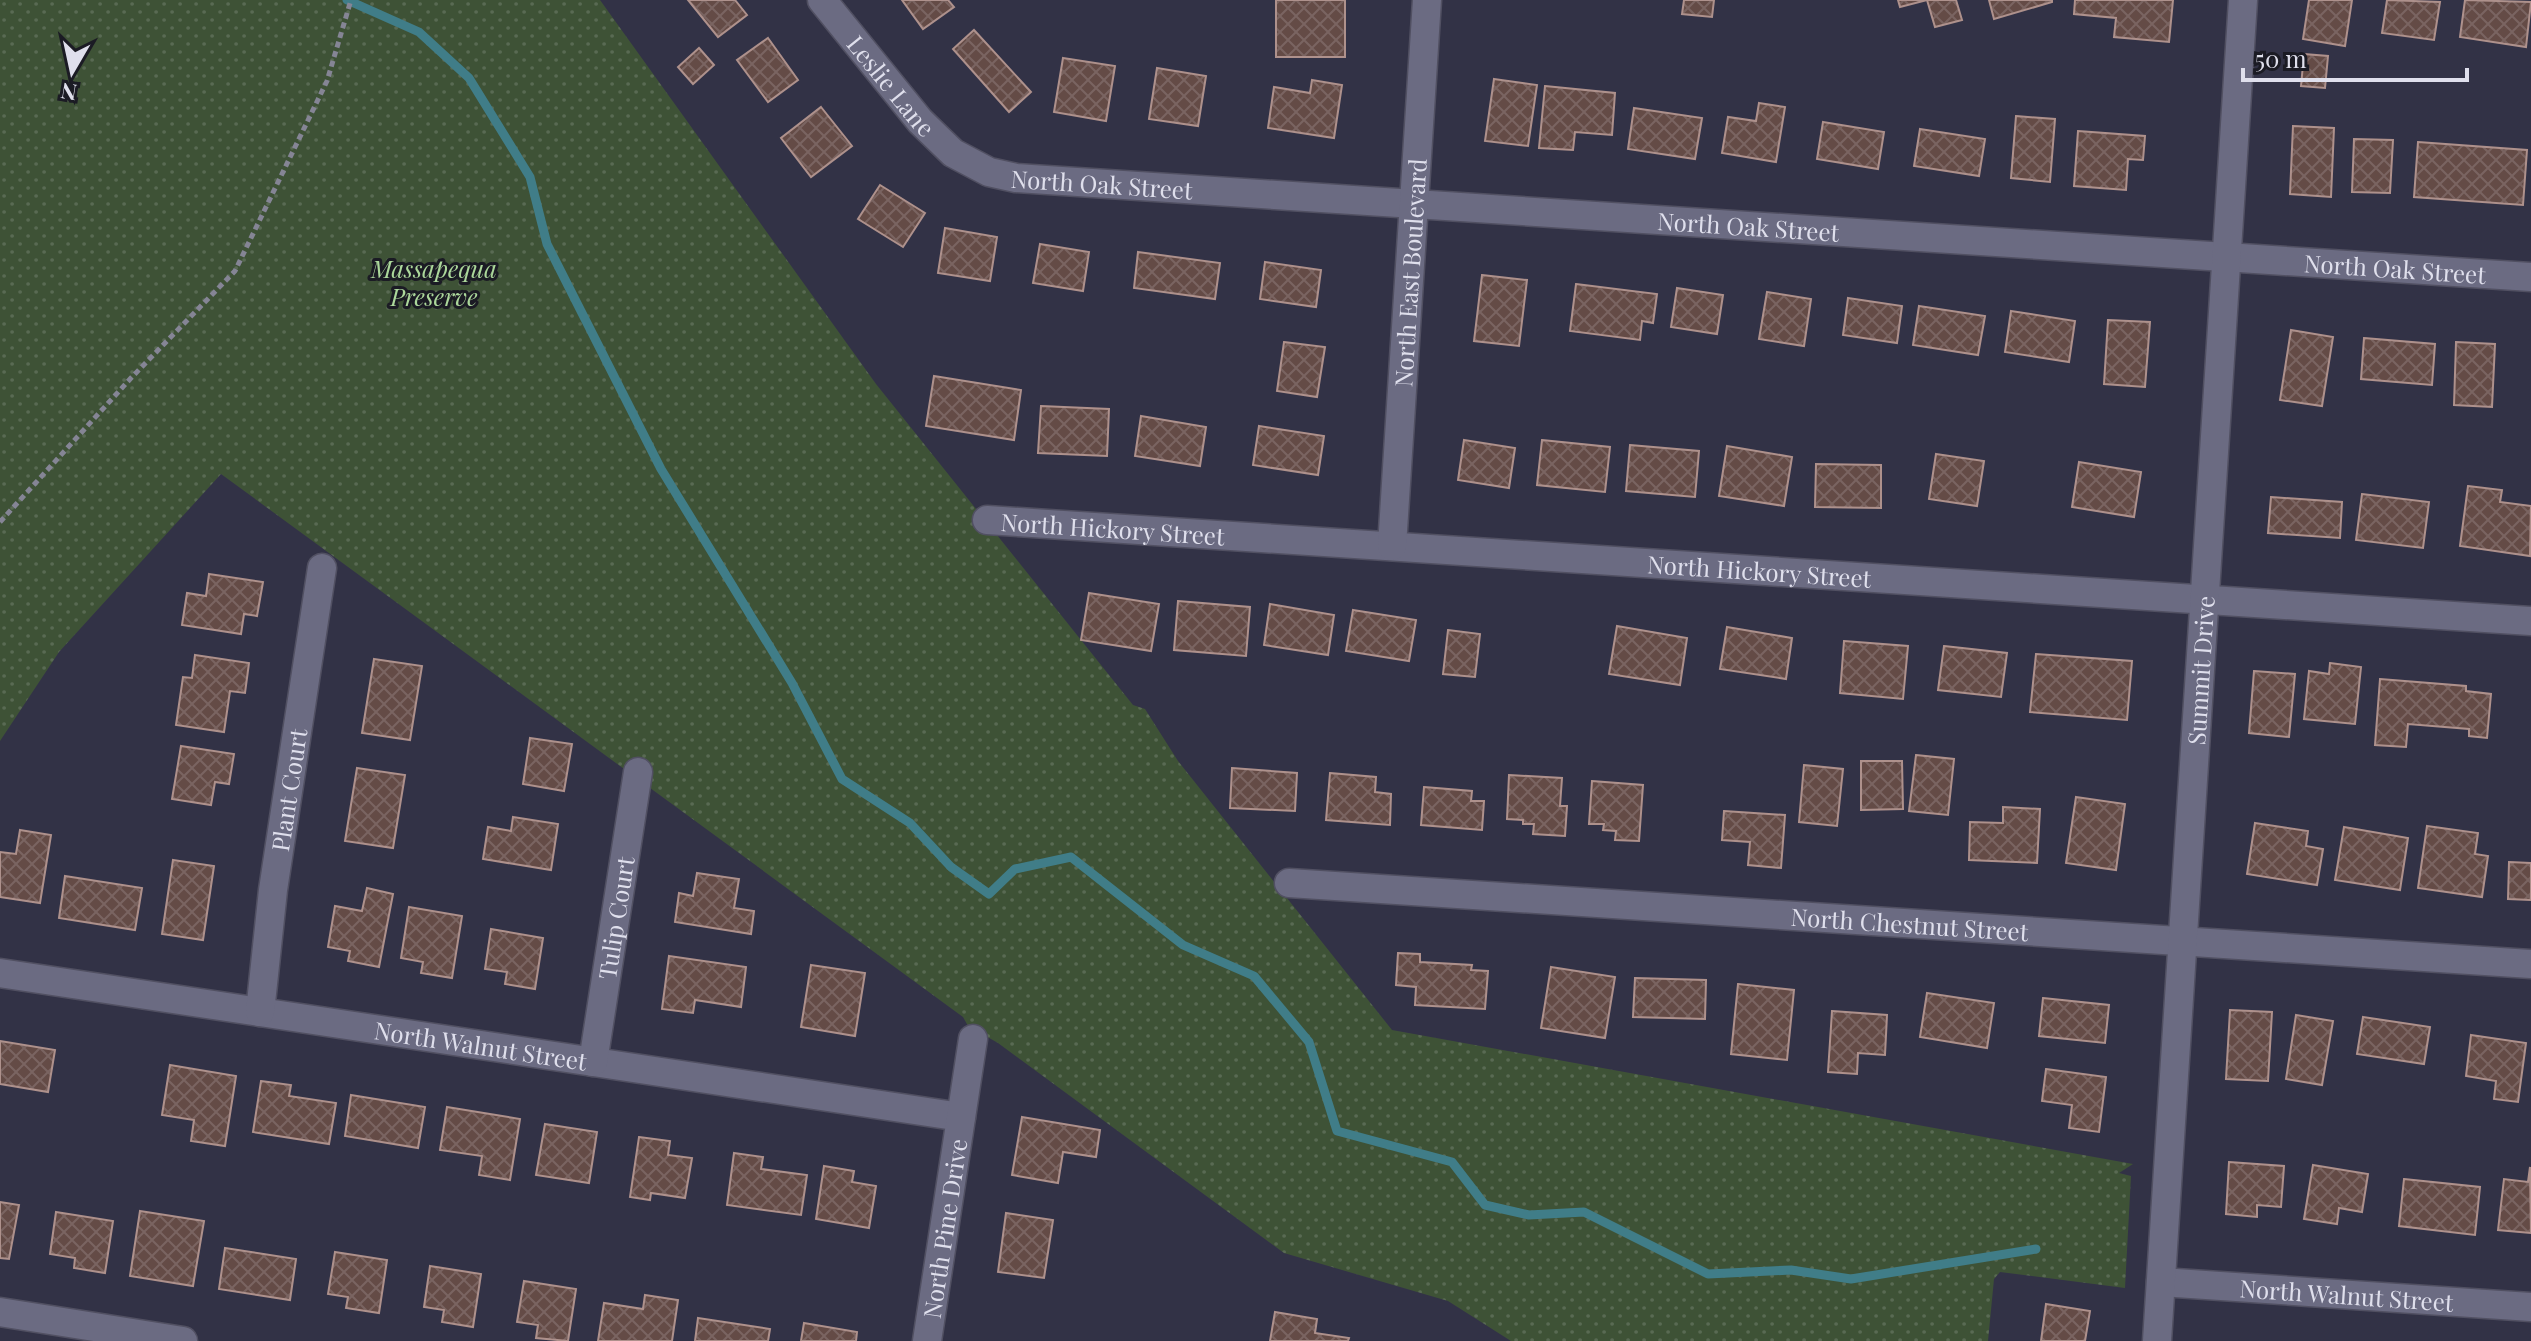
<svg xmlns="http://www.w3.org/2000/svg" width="2531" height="1341" viewBox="0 0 2531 1341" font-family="'Playfair Display',serif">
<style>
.park{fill:url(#park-dots)}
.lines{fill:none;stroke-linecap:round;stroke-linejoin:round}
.stream{stroke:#407d88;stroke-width:9}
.building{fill:url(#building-cross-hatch);stroke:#ae918c;stroke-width:2}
.street-casing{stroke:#515062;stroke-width:31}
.path{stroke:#858595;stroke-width:5;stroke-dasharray:6 4;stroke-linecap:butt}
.street{stroke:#6b6b82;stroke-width:28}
.labels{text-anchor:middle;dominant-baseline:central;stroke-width:6;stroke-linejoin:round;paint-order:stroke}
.street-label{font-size:24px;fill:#dfdfec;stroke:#1b1b24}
.park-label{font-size:24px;font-style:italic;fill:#acd89b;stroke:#1b1b24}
</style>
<defs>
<pattern id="park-dots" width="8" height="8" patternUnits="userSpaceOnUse" patternTransform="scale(2)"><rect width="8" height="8" fill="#3e5236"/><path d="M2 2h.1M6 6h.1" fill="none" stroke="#596a53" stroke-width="1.8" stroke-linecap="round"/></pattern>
<pattern id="building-cross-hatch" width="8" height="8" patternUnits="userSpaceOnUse" patternTransform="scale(2)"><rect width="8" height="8" fill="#644b46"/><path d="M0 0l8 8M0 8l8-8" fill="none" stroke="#7a6461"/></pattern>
</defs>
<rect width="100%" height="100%" fill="#323246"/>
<polygon class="park" points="0,0 600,0 876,384 1133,705 1145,709 1178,761 1392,1030 2133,1164 2119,1173 2131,1176 2125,1288 2000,1272 1994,1279 1988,1341 1511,1341 1448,1301 1284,1253 998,1043 968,1026 963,1017 221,474 59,652 0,741"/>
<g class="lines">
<polyline class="stream" points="347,0 419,32 469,78 530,177 547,244 661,469 792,683 842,779 910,823 951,867 989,894 1015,869 1071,857 1183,945 1254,976 1309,1042 1337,1131 1452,1162 1485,1205 1529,1215 1584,1212 1708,1274 1791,1270 1851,1279 2036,1249"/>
</g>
<g class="building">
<polygon points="688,0 735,0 747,15 718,37"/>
<polygon points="902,0 948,0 954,7 923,29"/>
<rect x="1276" y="0" width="69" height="57"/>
<polygon points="1684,0 1714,0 1712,17 1682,14"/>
<polygon points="1898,0 1956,0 1962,20 1935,27 1927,0 1900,7"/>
<polygon points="1989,0 2052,0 2052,2 1994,19"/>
<polygon points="2075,0 2173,0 2169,42 2114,37 2116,18 2074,14"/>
<polygon points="2309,0 2352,0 2345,46 2303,39"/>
<polygon points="2387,0 2440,2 2434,40 2382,33"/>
<polygon points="2465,0 2531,2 2526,47 2460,37"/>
<polygon points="974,30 1031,92 1009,112 953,49"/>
<polygon points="768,38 798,80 768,102 737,60"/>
<polygon points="699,48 714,65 693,84 678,67"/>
<polygon points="2304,54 2328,56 2325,88 2301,86"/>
<polygon points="1063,58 1115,66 1106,121 1054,112"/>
<polygon points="1157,68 1206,76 1198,126 1149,119"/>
<polygon points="1494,79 1537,85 1528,146 1485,141"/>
<polygon points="1312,80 1342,85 1334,138 1268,128 1274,87 1310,93"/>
<polygon points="1545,86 1615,93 1612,135 1575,132 1573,150 1539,148"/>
<polygon points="1759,103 1785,107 1776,162 1722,153 1728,117 1756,121"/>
<polygon points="821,107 852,146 811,177 781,138"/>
<polygon points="1634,108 1702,118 1695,159 1628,149"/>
<polygon points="2016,116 2055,119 2050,182 2011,178"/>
<polygon points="1823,122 1884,132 1878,169 1817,159"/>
<polygon points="2293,126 2334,128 2331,197 2290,194"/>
<polygon points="1920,129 1985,139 1979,176 1914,166"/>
<polygon points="2078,131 2145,136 2143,160 2128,159 2126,190 2074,186"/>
<polygon points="2354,139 2393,140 2390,193 2352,192"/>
<polygon points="2418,142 2527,150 2523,205 2414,197"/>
<polygon points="880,185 925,213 903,247 858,219"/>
<polygon points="945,228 997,237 990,281 938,273"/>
<polygon points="1040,244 1089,252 1083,291 1033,283"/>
<polygon points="1138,252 1220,263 1215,299 1134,288"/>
<polygon points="1265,262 1321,270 1316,307 1260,299"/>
<polygon points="1482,275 1527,280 1519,346 1474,341"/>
<polygon points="1576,284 1657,294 1653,323 1642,321 1640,340 1570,331"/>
<polygon points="1677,288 1723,295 1717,334 1671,327"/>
<polygon points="1767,292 1811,299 1804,346 1759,339"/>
<polygon points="1848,298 1902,306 1897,343 1843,335"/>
<polygon points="1919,306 1985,316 1978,355 1913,345"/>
<polygon points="2011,311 2075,321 2069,362 2005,352"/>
<polygon points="2108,320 2150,322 2145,387 2104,384"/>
<polygon points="2291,330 2333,337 2322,406 2280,400"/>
<polygon points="2364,338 2435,344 2432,385 2361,379"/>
<polygon points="1284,342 1325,347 1317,397 1277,391"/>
<polygon points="2456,342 2495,344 2492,407 2454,405"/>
<polygon points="934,376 1021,390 1014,440 926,426"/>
<polygon points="1041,406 1109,409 1107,456 1038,453"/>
<polygon points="1141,416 1206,427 1200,466 1135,456"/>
<polygon points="1259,426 1324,436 1318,475 1253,465"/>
<polygon points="1464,440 1515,448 1509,488 1458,480"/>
<polygon points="1542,440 1610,447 1605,492 1537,485"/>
<polygon points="1630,445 1699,451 1695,497 1626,491"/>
<polygon points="1727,446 1792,457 1784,506 1719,496"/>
<polygon points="1936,454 1984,461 1977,506 1929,499"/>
<polygon points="2079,462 2141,472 2134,517 2072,507"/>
<polygon points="1816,464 1881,465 1881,508 1815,507"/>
<polygon points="2468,486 2502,490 2500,502 2531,506 2530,556 2460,546"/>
<polygon points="2362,494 2429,502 2423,548 2356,540"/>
<polygon points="2271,497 2342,502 2340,538 2268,533"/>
<polygon points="209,574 263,582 257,616 244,614 241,634 182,625 187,593 206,596"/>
<polygon points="1089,593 1159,604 1151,651 1081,640"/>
<polygon points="1178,601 1250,607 1246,656 1174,650"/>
<polygon points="1270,604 1334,615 1328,655 1264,645"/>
<polygon points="1353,610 1416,620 1409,661 1346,651"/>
<polygon points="1617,626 1687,638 1680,685 1609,674"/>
<polygon points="1727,627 1792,638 1786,679 1720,669"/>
<polygon points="1448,630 1480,634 1475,677 1443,674"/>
<polygon points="1844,641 1908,646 1903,699 1840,693"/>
<polygon points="1944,646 2007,653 2001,697 1938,690"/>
<polygon points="2036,654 2132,661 2127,720 2030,712"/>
<polygon points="195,655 249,663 245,693 230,691 224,732 176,725 183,677 192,678"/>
<polygon points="374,659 422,666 410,740 362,733"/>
<polygon points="2330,663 2361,667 2355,724 2304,719 2309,671 2329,674"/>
<polygon points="2254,671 2295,674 2289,737 2249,733"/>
<polygon points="2380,679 2466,686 2466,691 2491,694 2487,738 2469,736 2469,729 2408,724 2406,747 2375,745"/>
<polygon points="530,738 572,744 564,791 523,784"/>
<polygon points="181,746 234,754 229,784 215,782 211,805 172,799"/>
<polygon points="1916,755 1954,759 1948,815 1909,811"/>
<polygon points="1861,761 1902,761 1903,809 1861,810"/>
<polygon points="1804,765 1843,769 1837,826 1799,822"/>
<polygon points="357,768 405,775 393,848 345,841"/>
<polygon points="1232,768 1297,773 1295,811 1230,808"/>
<polygon points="1330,773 1376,777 1375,792 1391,794 1390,825 1326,820"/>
<polygon points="1509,775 1562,778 1560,806 1567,806 1565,836 1533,834 1534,824 1523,824 1523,820 1507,819"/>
<polygon points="1592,781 1643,785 1639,841 1615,840 1616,831 1603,830 1604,824 1589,824"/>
<polygon points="1424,787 1472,791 1471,801 1484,801 1482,830 1421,825"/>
<polygon points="2076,797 2125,804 2116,870 2066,863"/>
<polygon points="2003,807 2040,809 2037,863 1969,860 1970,822 2003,823"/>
<polygon points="1724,811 1785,815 1781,868 1748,865 1750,842 1722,840"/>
<polygon points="513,817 558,824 551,870 483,859 488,827 511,831"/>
<polygon points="2255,823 2308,831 2306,846 2323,849 2317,885 2247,874"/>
<polygon points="2427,826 2478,833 2475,854 2488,856 2482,897 2418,888"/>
<polygon points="2344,827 2408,838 2400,890 2335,880"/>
<polygon points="20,830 51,835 40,903 0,897 0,852 16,854"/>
<polygon points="173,860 214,866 203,940 162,934"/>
<polygon points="2509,862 2531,863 2531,900 2508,899"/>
<polygon points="697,873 739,879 734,908 754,911 751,934 675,922 679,893 693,896"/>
<polygon points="65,876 142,888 135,930 59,918"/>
<polygon points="367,888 393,894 379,967 348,961 350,951 328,947 335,906 362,911"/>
<polygon points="409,907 462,916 452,978 421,973 423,962 401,958"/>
<polygon points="491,929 543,938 535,989 505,984 507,972 485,969"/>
<polygon points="1398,953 1420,954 1420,962 1472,965 1471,970 1488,971 1485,1009 1415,1005 1416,987 1396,985"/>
<polygon points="669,956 746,967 741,1007 695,1000 693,1013 662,1009"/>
<polygon points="811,965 865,973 855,1036 801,1027"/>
<polygon points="1551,967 1615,977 1605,1038 1541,1028"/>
<polygon points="1635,978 1706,980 1705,1019 1633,1017"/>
<polygon points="1738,984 1794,990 1787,1060 1731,1054"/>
<polygon points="1927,993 1994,1003 1987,1048 1920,1037"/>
<polygon points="2043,998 2109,1005 2105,1043 2039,1036"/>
<polygon points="2230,1010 2272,1012 2268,1081 2226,1079"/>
<polygon points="1832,1011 1887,1015 1885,1055 1858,1053 1857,1074 1828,1072"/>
<polygon points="2296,1015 2333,1021 2322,1085 2286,1079"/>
<polygon points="2363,1017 2430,1027 2424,1064 2357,1054"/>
<polygon points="2471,1035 2526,1043 2518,1102 2494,1099 2496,1081 2466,1076"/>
<polygon points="0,1041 55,1050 48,1092 0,1084"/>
<polygon points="170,1065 236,1076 225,1146 191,1141 194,1120 162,1115"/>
<polygon points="2046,1069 2106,1077 2099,1132 2069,1128 2072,1105 2042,1101"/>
<polygon points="261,1081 291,1085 289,1096 336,1103 329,1144 253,1132"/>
<polygon points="351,1095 425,1107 418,1148 345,1136"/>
<polygon points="447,1107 520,1119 510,1180 479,1175 482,1156 440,1150"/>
<polygon points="1022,1117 1100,1130 1096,1157 1063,1152 1058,1183 1012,1175"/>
<polygon points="545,1124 597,1132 589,1183 536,1175"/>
<polygon points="639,1137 670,1141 668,1155 692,1158 685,1198 651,1193 650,1200 630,1197"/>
<polygon points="734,1153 763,1157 761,1169 807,1175 801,1215 727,1205"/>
<polygon points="2229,1162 2284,1166 2281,1207 2257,1205 2257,1217 2226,1214"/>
<polygon points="2313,1165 2368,1174 2362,1212 2339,1208 2337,1224 2304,1219"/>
<polygon points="824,1166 854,1171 852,1182 876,1186 869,1228 816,1219"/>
<polygon points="2530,1167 2531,1233 2498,1230 2504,1179 2528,1182"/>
<polygon points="2404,1179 2480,1187 2475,1235 2399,1226"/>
<polygon points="0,1202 19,1205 9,1259 0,1258"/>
<polygon points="140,1211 204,1221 193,1286 130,1276"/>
<polygon points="56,1212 113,1221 105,1273 74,1268 75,1258 50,1254"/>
<polygon points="1006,1213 1053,1220 1044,1278 998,1272"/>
<polygon points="225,1248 296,1259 290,1300 219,1289"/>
<polygon points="335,1252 387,1260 379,1313 346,1308 348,1297 328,1294"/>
<polygon points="430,1266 481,1274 473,1327 442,1322 444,1310 424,1307"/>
<polygon points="524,1281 576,1289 568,1341 536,1338 538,1325 517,1322"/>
<polygon points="645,1295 678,1300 672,1341 598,1341 604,1303 643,1309"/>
<polygon points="2046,1304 2090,1311 2085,1341 2041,1341"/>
<polygon points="1275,1312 1317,1319 1315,1333 1349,1338 1348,1341 1270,1341"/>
<polygon points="698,1318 770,1329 768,1341 695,1341"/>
<polygon points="804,1323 857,1332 856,1341 801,1341"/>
</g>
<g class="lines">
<g class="street-casing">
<g id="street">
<path id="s1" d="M822,0L920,121L953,153L989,172L1016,178L2531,277"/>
<path id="s2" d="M987,520L2531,621"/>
<path id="s3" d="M1392,546L1427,0"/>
<path id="s4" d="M1289,883L2531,964"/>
<path id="s5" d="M0,973L961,1117"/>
<path id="s6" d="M260,1012L273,890L322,568"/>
<path id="s7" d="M593,1062L638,772"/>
<path id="s8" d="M2161,1282L2531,1307"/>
<polyline points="0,1312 183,1341"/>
<path id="s9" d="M927,1341L973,1039"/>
<path id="s10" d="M2157,1341L2243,0"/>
</g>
</g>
<polyline class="path" points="0,522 131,378 235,271 327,81 351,0"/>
<use href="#street" class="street"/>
</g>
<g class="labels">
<g class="street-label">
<text stroke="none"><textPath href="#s1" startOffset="110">Leslie Lane</textPath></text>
<text stroke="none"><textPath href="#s1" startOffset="356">North Oak Street</textPath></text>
<text stroke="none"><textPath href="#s1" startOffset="1004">North Oak Street</textPath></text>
<text stroke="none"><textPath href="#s1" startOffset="1652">North Oak Street</textPath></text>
<text stroke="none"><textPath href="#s3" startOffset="274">North East Boulevard</textPath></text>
<text stroke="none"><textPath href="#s2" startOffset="126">North Hickory Street</textPath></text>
<text stroke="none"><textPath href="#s2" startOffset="774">North Hickory Street</textPath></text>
<text stroke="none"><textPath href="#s10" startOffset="672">Summit Drive</textPath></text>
<text stroke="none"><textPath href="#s6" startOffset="224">Plant Court</textPath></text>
<text stroke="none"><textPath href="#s7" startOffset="146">Tulip Court</textPath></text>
<text stroke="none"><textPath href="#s4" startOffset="622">North Chestnut Street</textPath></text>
<text stroke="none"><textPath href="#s5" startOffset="486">North Walnut Street</textPath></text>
<text stroke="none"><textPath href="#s9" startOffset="114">North Pine Drive</textPath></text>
<text stroke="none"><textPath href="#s8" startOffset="186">North Walnut Street</textPath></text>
</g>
<g class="park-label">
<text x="434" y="268">Massapequa<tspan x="434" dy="28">Preserve</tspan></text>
</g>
</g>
<g transform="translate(72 72) rotate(189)" stroke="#1b1b24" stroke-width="6" paint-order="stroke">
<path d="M0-6L14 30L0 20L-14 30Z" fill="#dfdfec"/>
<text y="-12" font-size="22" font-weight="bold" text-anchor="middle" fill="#dfdfec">N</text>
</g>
<path d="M2243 68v12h224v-12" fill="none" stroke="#dfdfec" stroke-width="4"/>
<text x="2255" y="68" font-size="24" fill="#dfdfec" stroke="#1b1b24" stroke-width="6" paint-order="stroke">50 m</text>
</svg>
